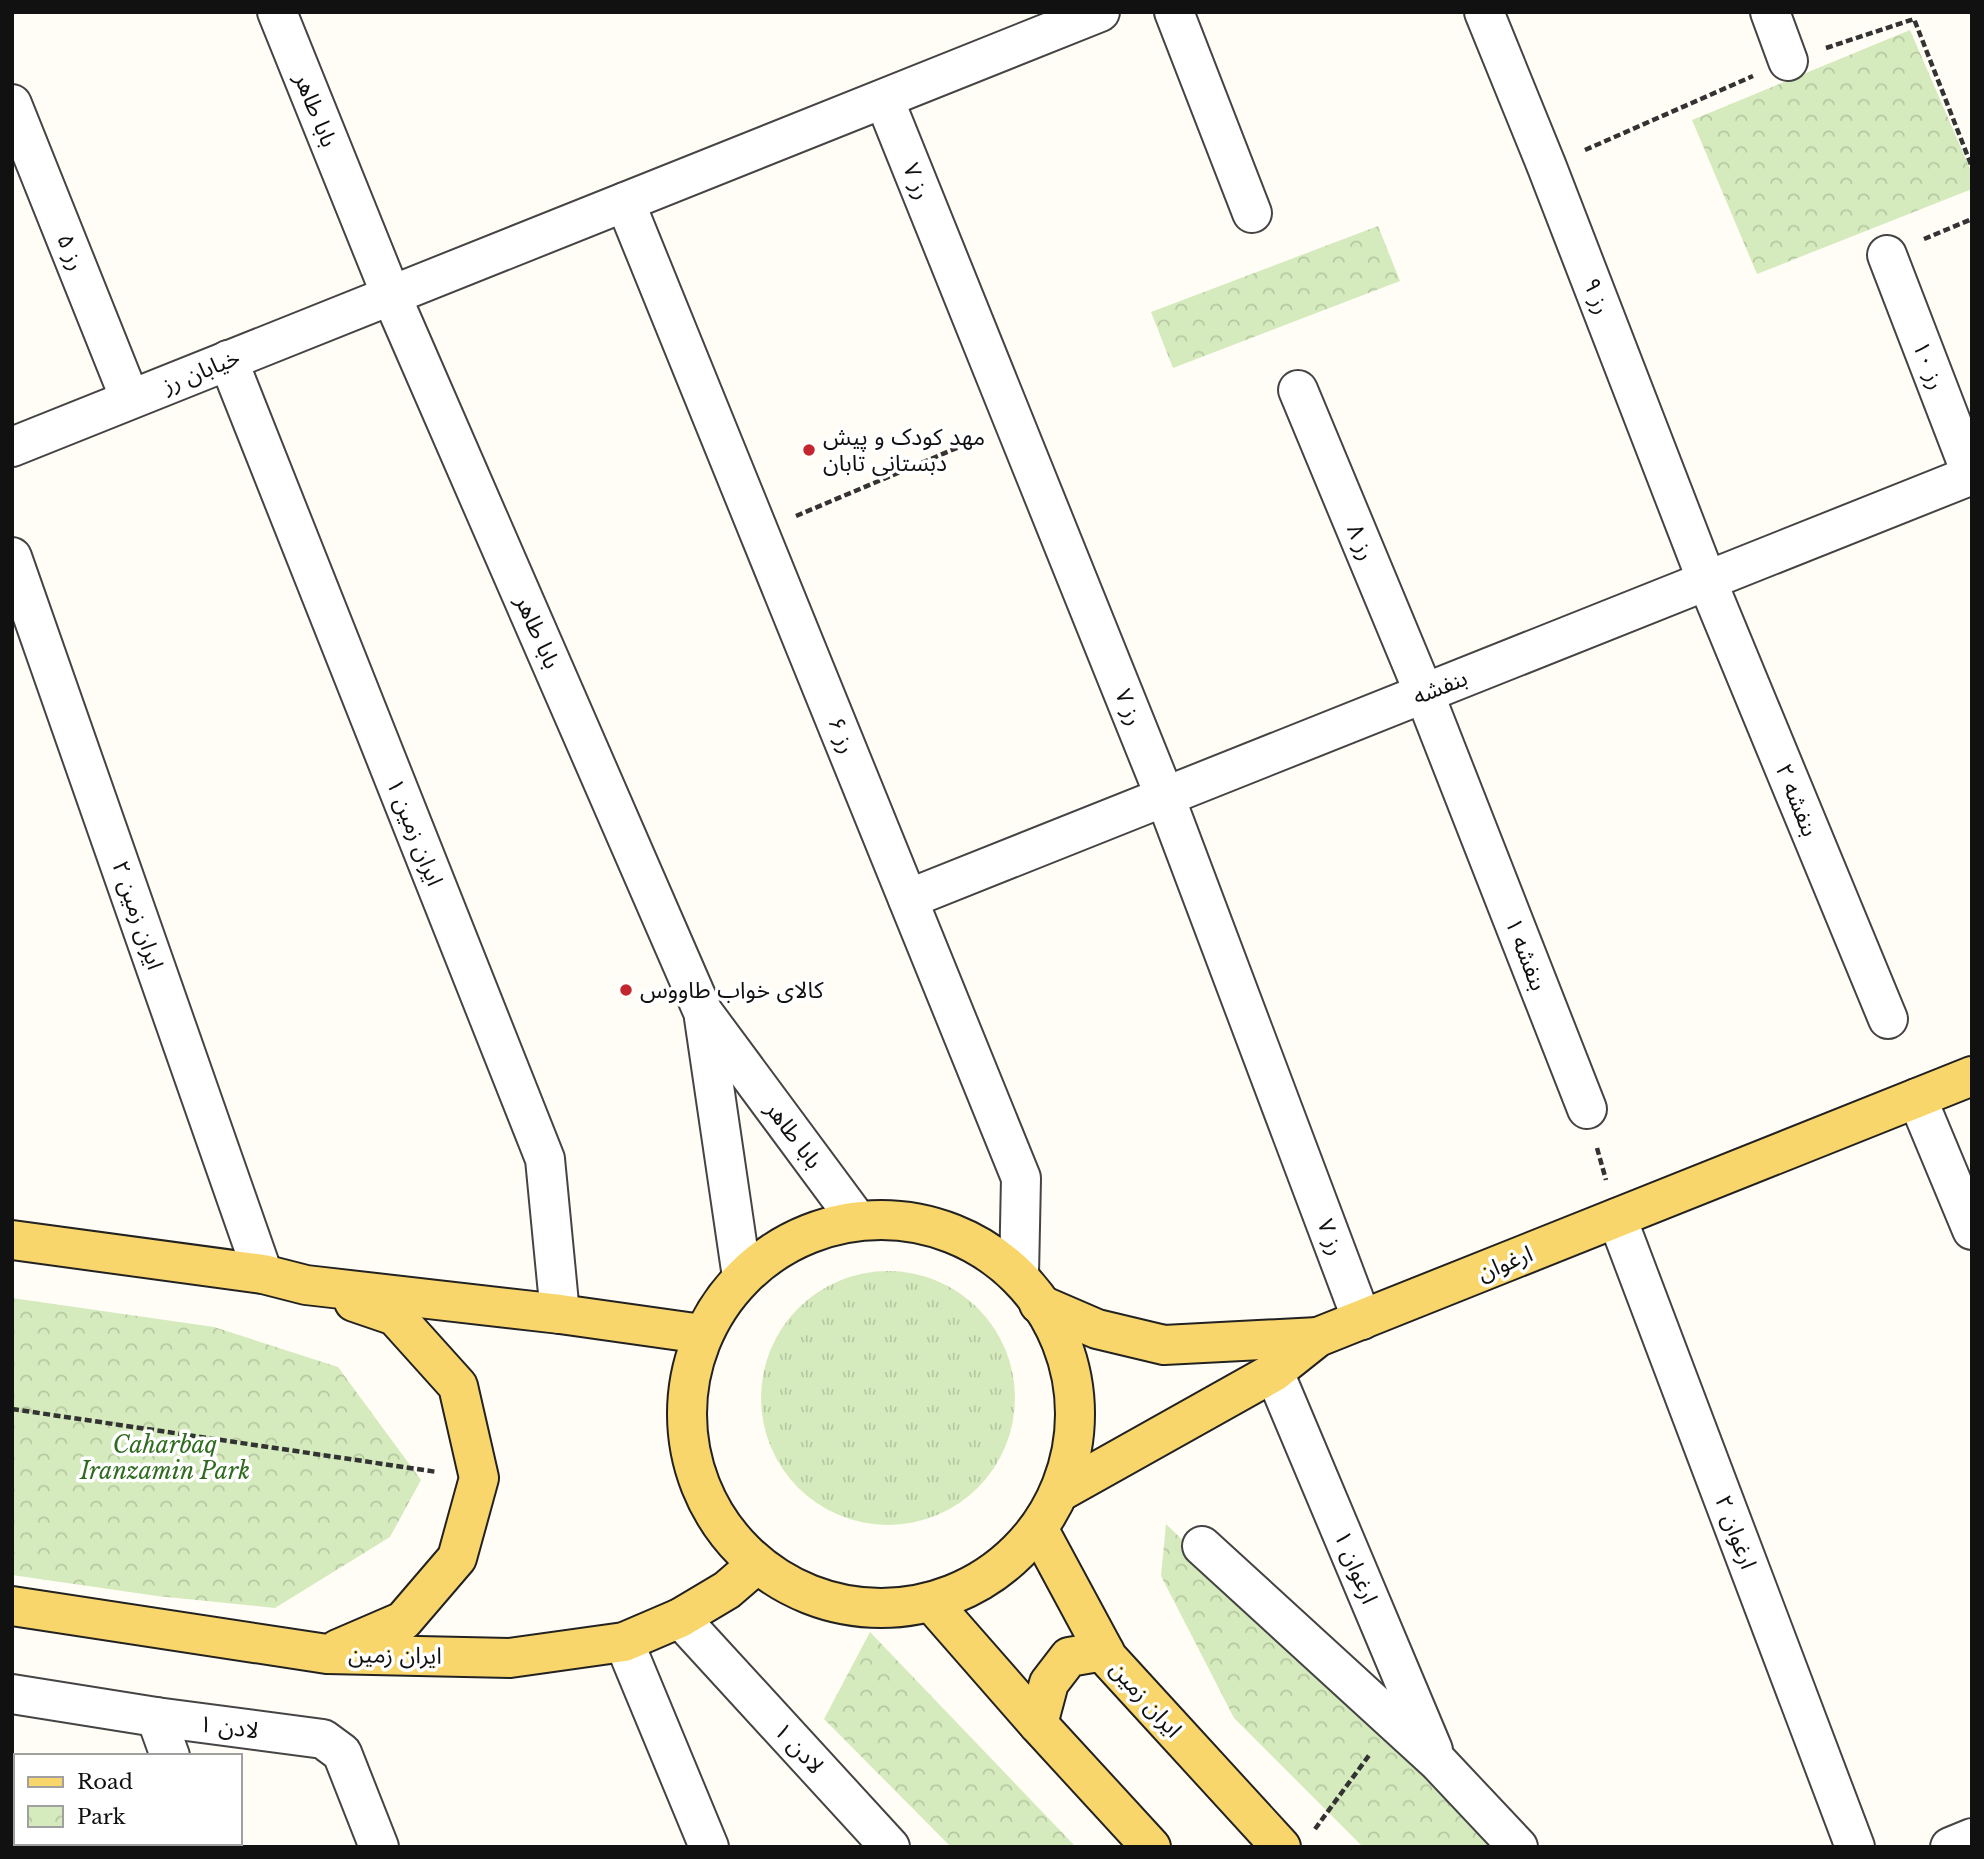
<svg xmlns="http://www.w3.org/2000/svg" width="1984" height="1859" viewBox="0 0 1984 1859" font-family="'Libre Baskerville','Noto Sans Arabic',serif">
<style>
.grass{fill:url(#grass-tufts)}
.park{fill:url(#park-crowns)}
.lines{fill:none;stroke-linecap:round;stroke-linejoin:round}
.minor-casing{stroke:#444;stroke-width:42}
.major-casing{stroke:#222;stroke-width:42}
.path{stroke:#333;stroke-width:4.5;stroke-dasharray:7 3.5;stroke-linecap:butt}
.minor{stroke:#fff;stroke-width:38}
.major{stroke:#f9d66b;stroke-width:38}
.poi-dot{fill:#c4262e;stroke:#fff;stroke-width:2.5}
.labels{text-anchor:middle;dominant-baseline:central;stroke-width:7;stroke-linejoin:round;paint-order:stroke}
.street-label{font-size:23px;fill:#111;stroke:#fff}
.poi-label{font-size:23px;fill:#111;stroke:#fff;text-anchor:start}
.park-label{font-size:23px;font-style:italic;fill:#2f6b1f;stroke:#fff}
</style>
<defs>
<pattern id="grass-tufts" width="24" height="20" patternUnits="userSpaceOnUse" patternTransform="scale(1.75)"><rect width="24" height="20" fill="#d5ebbd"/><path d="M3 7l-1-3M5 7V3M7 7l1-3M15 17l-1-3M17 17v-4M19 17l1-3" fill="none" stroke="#b6c8a1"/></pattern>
<pattern id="park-crowns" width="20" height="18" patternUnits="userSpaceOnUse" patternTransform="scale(1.75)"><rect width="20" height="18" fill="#d5ebbd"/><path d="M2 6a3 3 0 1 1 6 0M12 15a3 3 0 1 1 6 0" fill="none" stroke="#b6c8a1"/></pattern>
</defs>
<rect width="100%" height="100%" fill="#fffdf5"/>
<circle class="grass" cx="888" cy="1398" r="127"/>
<g class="park">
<polygon points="1910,30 1972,173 1972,189 1757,274 1692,120"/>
<polygon points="1378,226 1400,281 1173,368 1151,312"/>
<polygon points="12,1298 214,1327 338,1367 421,1480 390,1537 275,1608 157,1596 12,1575"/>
<polygon points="1166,1524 1499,1847 1363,1847 1234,1718 1161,1576"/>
<polygon points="870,1632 1076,1847 951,1847 824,1719"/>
</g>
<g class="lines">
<g class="minor-casing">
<g id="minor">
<polyline points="277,12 391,295 703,1012 857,1220"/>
<polyline points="1174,12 1252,213"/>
<polyline points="1484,12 1547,167 1707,581 1888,1019"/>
<polyline points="1770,12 1788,61"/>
<polyline points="884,99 1165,797 1362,1320"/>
<polyline points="12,104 130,399"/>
<polyline points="625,202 1021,1178 1019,1275"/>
<polyline points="1887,255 1972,476"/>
<polyline points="228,360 545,1159 560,1314"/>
<polyline points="1298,390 1424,693 1587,1109"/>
<polyline points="12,447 1100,12"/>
<polyline points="12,557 263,1274"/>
<polyline points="908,899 1972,475"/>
<polyline points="704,1018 742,1277"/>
<polyline points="1917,1098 1972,1230"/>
<polyline points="1617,1218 1855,1847"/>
<polyline points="1274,1372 1433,1750"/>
<polyline points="1202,1546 1438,1762 1518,1847"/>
<polyline points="680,1618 890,1847"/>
<polyline points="624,1642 709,1847"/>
<polyline points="12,1694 156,1717 323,1739 342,1753 379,1847"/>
<polyline points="156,1717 170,1756"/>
<polyline points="201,1843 202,1847"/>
<polyline points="1950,1847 1972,1838"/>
</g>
</g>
<g class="major-casing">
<g id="major">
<circle cx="881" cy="1414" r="194"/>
<polyline points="12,1240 263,1274 306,1285 560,1314 702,1334"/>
<polyline points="1039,1304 1097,1329 1164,1345 1318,1337"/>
<polyline points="1060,1492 1274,1372 1318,1337 1972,1076"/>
<polyline points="1039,1530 1108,1658 1281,1847"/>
<polyline points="932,1603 1038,1724 1151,1847"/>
<polyline points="12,1606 327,1654 510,1658 624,1642 680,1618 727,1590 757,1564"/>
<polyline points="338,1649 403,1621 457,1558 479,1478 458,1386 395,1316 354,1302"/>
<polyline points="1038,1724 1049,1683 1069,1657 1104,1651"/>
</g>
</g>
<g class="path">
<polyline points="1826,48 1914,19 1972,167"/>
<polyline points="1585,150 1753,76"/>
<polyline points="1924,239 1972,219"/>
<polyline points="796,516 978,439"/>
<polyline points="1597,1148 1606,1180"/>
<polyline points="12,1409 437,1472"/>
<polyline points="1315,1829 1370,1754"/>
</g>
<use href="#minor" class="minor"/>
<use href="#major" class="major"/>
</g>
<g class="poi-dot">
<circle cx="809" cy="450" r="7"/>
<circle cx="626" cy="990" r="7"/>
</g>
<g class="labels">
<g class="street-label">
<text transform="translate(316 110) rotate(68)">بابا طاهر</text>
<text transform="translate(917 181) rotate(68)">رز ۷</text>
<text transform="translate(71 252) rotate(68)">رز ۵</text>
<text transform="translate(1597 296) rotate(69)">رز ۹</text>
<text transform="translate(1929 365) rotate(69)">رز ۱۰</text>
<text transform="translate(201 371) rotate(-22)">خیابان رز</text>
<text transform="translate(1361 542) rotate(67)">رز ۸</text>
<text transform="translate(538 632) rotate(66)">بابا طاهر</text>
<text transform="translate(1440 687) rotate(-22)">بنفشه</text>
<text transform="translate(1129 707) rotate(68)">رز ۷</text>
<text transform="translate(842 735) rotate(68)">رز ۶</text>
<text transform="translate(1797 800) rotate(68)">بنفشه ۲</text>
<text transform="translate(415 832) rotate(68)">ایران زمین ۱</text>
<text transform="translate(138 915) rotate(71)">ایران زمین ۲</text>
<text transform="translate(1526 954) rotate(69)">بنفشه ۱</text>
<text transform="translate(794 1135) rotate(53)">بابا طاهر</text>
<text transform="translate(1331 1237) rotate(69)">رز ۷</text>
<text transform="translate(1505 1263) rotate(-22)">ارغوان</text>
<text transform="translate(1736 1532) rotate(69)">ارغوان ۲</text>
<text transform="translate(1356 1567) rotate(67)">ارغوان ۱</text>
<text transform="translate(395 1655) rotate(1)">ایران زمین</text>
<text transform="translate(1146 1699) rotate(48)">ایران زمین</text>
<text transform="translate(229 1727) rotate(7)">لادن ۱</text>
<text transform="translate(799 1748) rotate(47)">لادن ۱</text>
</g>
<g class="poi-label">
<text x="823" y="437">مهد کودک و پیش<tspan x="823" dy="26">دبستانی تابان</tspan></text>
<text x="640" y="990">کالای خواب طاووس</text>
</g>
<g class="park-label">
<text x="165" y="1445">Caharbaq<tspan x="165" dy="26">Iranzamin Park</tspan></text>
</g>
</g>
<rect width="1984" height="1859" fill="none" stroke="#111111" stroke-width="28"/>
<rect x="14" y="1754" width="228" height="91" fill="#ffffff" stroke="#a0a0a0" stroke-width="2"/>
<rect x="28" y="1777" width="35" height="10" fill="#f9d66b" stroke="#a0a0a0" stroke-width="2"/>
<text x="77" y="1789" font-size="21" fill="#111111">Road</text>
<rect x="28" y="1806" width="35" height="21" fill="url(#park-crowns)" stroke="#a0a0a0" stroke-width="2"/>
<text x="77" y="1824" font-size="21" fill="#111111">Park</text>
</svg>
